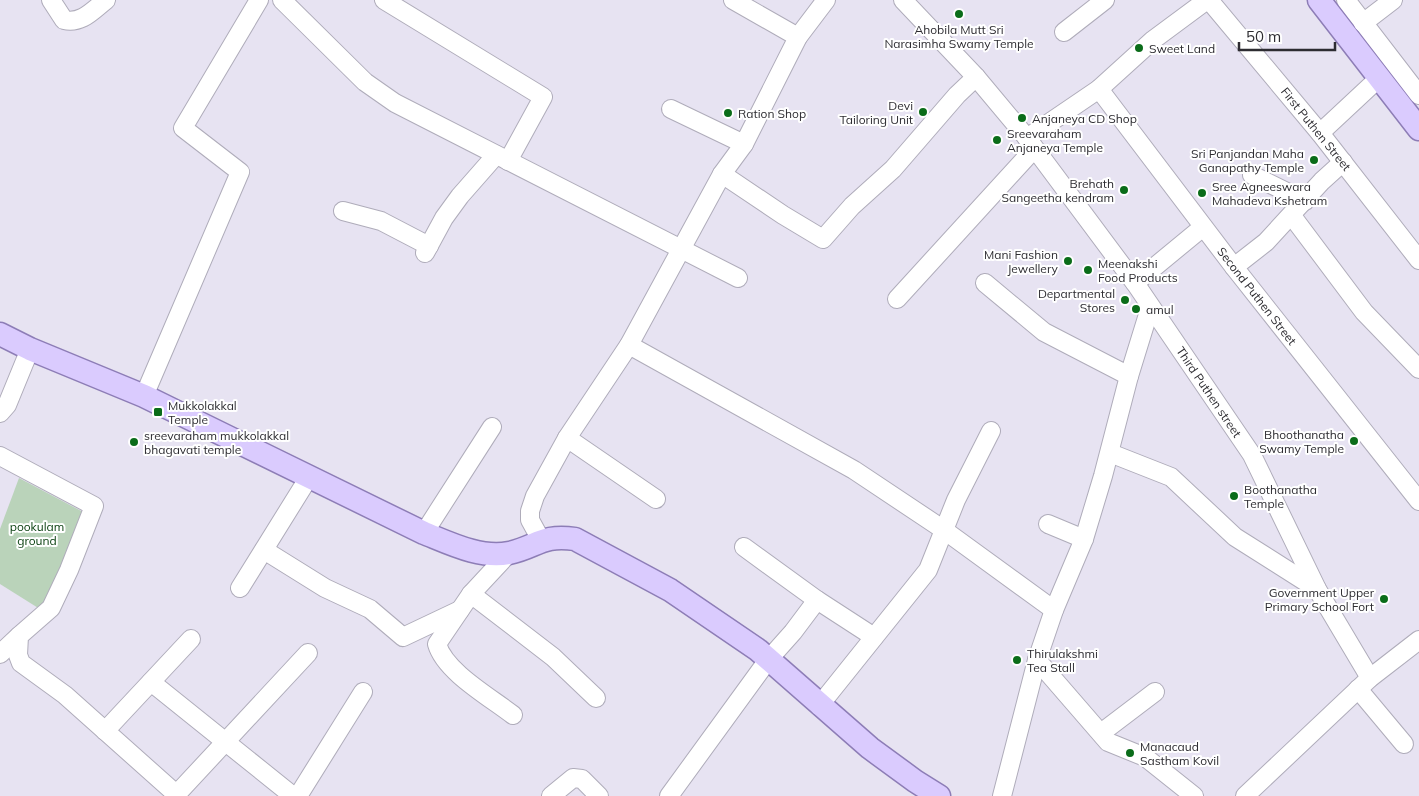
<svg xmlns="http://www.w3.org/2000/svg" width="1419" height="796" viewBox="0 0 1419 796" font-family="Mulish,sans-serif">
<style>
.green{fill:#bad3ba}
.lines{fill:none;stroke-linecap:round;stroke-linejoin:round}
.minor-casing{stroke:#afacba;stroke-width:20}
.major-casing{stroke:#8d7db6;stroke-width:25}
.minor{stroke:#fff;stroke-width:18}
.major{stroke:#dacbfe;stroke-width:22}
.poi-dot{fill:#0a6c19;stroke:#fff;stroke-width:2}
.labels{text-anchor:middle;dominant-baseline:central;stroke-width:4;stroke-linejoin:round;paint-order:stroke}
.poi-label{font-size:12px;fill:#2d2c31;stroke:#fff;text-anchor:start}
.street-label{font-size:12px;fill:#2d2c31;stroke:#fff}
.park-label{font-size:12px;fill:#063d0c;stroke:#fff}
</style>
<rect width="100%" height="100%" fill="#e7e3f2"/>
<polygon class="green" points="19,478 85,513 43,611 0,584 0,529"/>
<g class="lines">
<g class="minor-casing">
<g id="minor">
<path d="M51,0L64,20C82,24 93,10 106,0"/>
<polyline points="282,0 365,82 395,103 738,278"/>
<polyline points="384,0 543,97 508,161"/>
<polyline points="733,0 798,37"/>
<polyline points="903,0 976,77 1027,138"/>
<polyline points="1207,0 1153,40 1099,89 1027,138 1135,283 1252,455 1317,589 1370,678"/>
<polyline points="1209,0 1320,133 1419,260"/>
<polyline points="1346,0 1419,95"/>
<polyline points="1363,23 1393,0"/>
<polyline points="1064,32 1105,0"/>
<polyline points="1099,89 1234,267 1419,501"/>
<polyline points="671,109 744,144"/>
<polyline points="1320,133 1379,78"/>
<polyline points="722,174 783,215 823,239 852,206 893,169 957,95 976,77"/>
<polyline points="1252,175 1305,201"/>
<polyline points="343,211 381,221 429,246"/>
<polyline points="1292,216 1364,312 1419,369"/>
<polyline points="425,253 444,218 460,196 496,155"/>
<polyline points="1234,267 1266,242 1322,181 1343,162"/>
<polyline points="985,283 1044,332 1129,376"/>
<polyline points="1135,283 1203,227"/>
<polyline points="897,299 1034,149"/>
<polyline points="629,345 854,470 944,530 1054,610"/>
<polyline points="144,396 240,172 183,128 259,0"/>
<polyline points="0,413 7,405 30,349"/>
<polyline points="567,438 656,499"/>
<polyline points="1110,453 1171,477 1235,537 1317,589"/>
<polyline points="0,456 94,506 69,570 51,608 19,636 18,655 21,663 65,695 176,794"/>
<polyline points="1048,524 1084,539"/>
<polyline points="424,533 492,427"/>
<polyline points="541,540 530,520 530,511 535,496 567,438 629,345 722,174 744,144 798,37 826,0"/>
<polyline points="744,547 817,600 874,637"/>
<polyline points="264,550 325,588 370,609 403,637 460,610"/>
<path d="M509,553L471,594L437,644C445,672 490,697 513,715"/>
<polyline points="240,588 309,477"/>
<polyline points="471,594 553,657 596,698"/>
<polyline points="0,654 19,636"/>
<polyline points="1037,660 1108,742 1145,757 1194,796"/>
<polyline points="151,682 293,796"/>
<polyline points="1358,689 1404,744"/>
<polyline points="819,706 928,570 956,500 991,431"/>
<polyline points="105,731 191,639"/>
<polyline points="1101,733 1155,692"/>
<polyline points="175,796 308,653"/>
<polyline points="298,796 363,692"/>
<polyline points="551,796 573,778 582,779 599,796"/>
<polyline points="669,796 768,660 793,632 817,600"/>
<polyline points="1002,796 1037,660 1054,610 1084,539 1103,476 1129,376 1150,308"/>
<polyline points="1245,796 1370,678 1419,640"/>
</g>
</g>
<g class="major-casing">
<g id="major">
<polyline points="1319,0 1419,129"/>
<path d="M0,334L30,349L144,396L424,533C449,543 481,559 509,553C537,547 542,534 575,539L670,590L758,650L870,748L915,781L939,796"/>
</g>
</g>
<use href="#minor" class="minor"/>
<use href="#major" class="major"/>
</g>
<g class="poi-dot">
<circle cx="959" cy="14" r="5"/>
<circle cx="1139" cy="48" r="5"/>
<circle cx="923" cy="112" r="5"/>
<circle cx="728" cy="113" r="5"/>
<circle cx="1022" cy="118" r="5"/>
<circle cx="997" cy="140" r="5"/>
<circle cx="1314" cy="160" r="5"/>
<circle cx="1124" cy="190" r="5"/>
<circle cx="1202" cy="193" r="5"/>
<circle cx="1068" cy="261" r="5"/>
<circle cx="1088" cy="270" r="5"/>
<circle cx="1125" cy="300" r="5"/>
<circle cx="1136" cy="309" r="5"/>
<rect x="153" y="407" width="10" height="10" rx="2.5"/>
<circle cx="1354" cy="441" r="5"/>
<circle cx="134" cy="442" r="5"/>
<circle cx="1234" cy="496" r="5"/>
<circle cx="1384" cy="599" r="5"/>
<circle cx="1017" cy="660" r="5"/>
<circle cx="1130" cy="753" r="5"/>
</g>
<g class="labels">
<g class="poi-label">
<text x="959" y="29" text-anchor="middle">Ahobila Mutt Sri<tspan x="959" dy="14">Narasimha Swamy Temple</tspan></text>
<text x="1149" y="48">Sweet Land</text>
<text x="913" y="105" text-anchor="end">Devi<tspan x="913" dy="14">Tailoring Unit</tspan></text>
<text x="738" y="113">Ration Shop</text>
<text x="1032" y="118">Anjaneya CD Shop</text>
<text x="1007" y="133">Sreevaraham<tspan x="1007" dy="14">Anjaneya Temple</tspan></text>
<text x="1304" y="153" text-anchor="end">Sri Panjandan Maha<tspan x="1304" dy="14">Ganapathy Temple</tspan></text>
<text x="1114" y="183" text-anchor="end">Brehath<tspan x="1114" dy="14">Sangeetha kendram</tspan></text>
<text x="1212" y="186">Sree Agneeswara<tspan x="1212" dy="14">Mahadeva Kshetram</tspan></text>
<text x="1058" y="254" text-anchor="end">Mani Fashion<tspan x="1058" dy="14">Jewellery</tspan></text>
<text x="1098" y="263">Meenakshi<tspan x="1098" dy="14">Food Products</tspan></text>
<text x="1115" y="293" text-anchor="end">Departmental<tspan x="1115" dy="14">Stores</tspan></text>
<text x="1146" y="309">amul</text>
<text x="168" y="405">Mukkolakkal<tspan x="168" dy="14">Temple</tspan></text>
<text x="1344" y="434" text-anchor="end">Bhoothanatha<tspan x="1344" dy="14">Swamy Temple</tspan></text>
<text x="144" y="435">sreevaraham mukkolakkal<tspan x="144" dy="14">bhagavati temple</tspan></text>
<text x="1244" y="489">Boothanatha<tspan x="1244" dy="14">Temple</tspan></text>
<text x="1374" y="592" text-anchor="end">Government Upper<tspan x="1374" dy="14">Primary School Fort</tspan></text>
<text x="1027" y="653">Thirulakshmi<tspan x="1027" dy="14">Tea Stall</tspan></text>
<text x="1140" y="746">Manacaud<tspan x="1140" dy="14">Sastham Kovil</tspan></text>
</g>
<g class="street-label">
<text transform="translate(1316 129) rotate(51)">First Puthen Street</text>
<text transform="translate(1257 296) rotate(52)">Second Puthen Street</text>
<text transform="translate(1209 392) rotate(56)">Third Puthen street</text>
</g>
<g class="park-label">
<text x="37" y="526">pookulam<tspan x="37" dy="14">ground</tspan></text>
</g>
</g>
<path d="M1239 42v8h96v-8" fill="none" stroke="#2d2c31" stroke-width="2.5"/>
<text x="1246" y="42" font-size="15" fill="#2d2c31" stroke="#ffffff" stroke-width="4" paint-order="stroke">50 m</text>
</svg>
